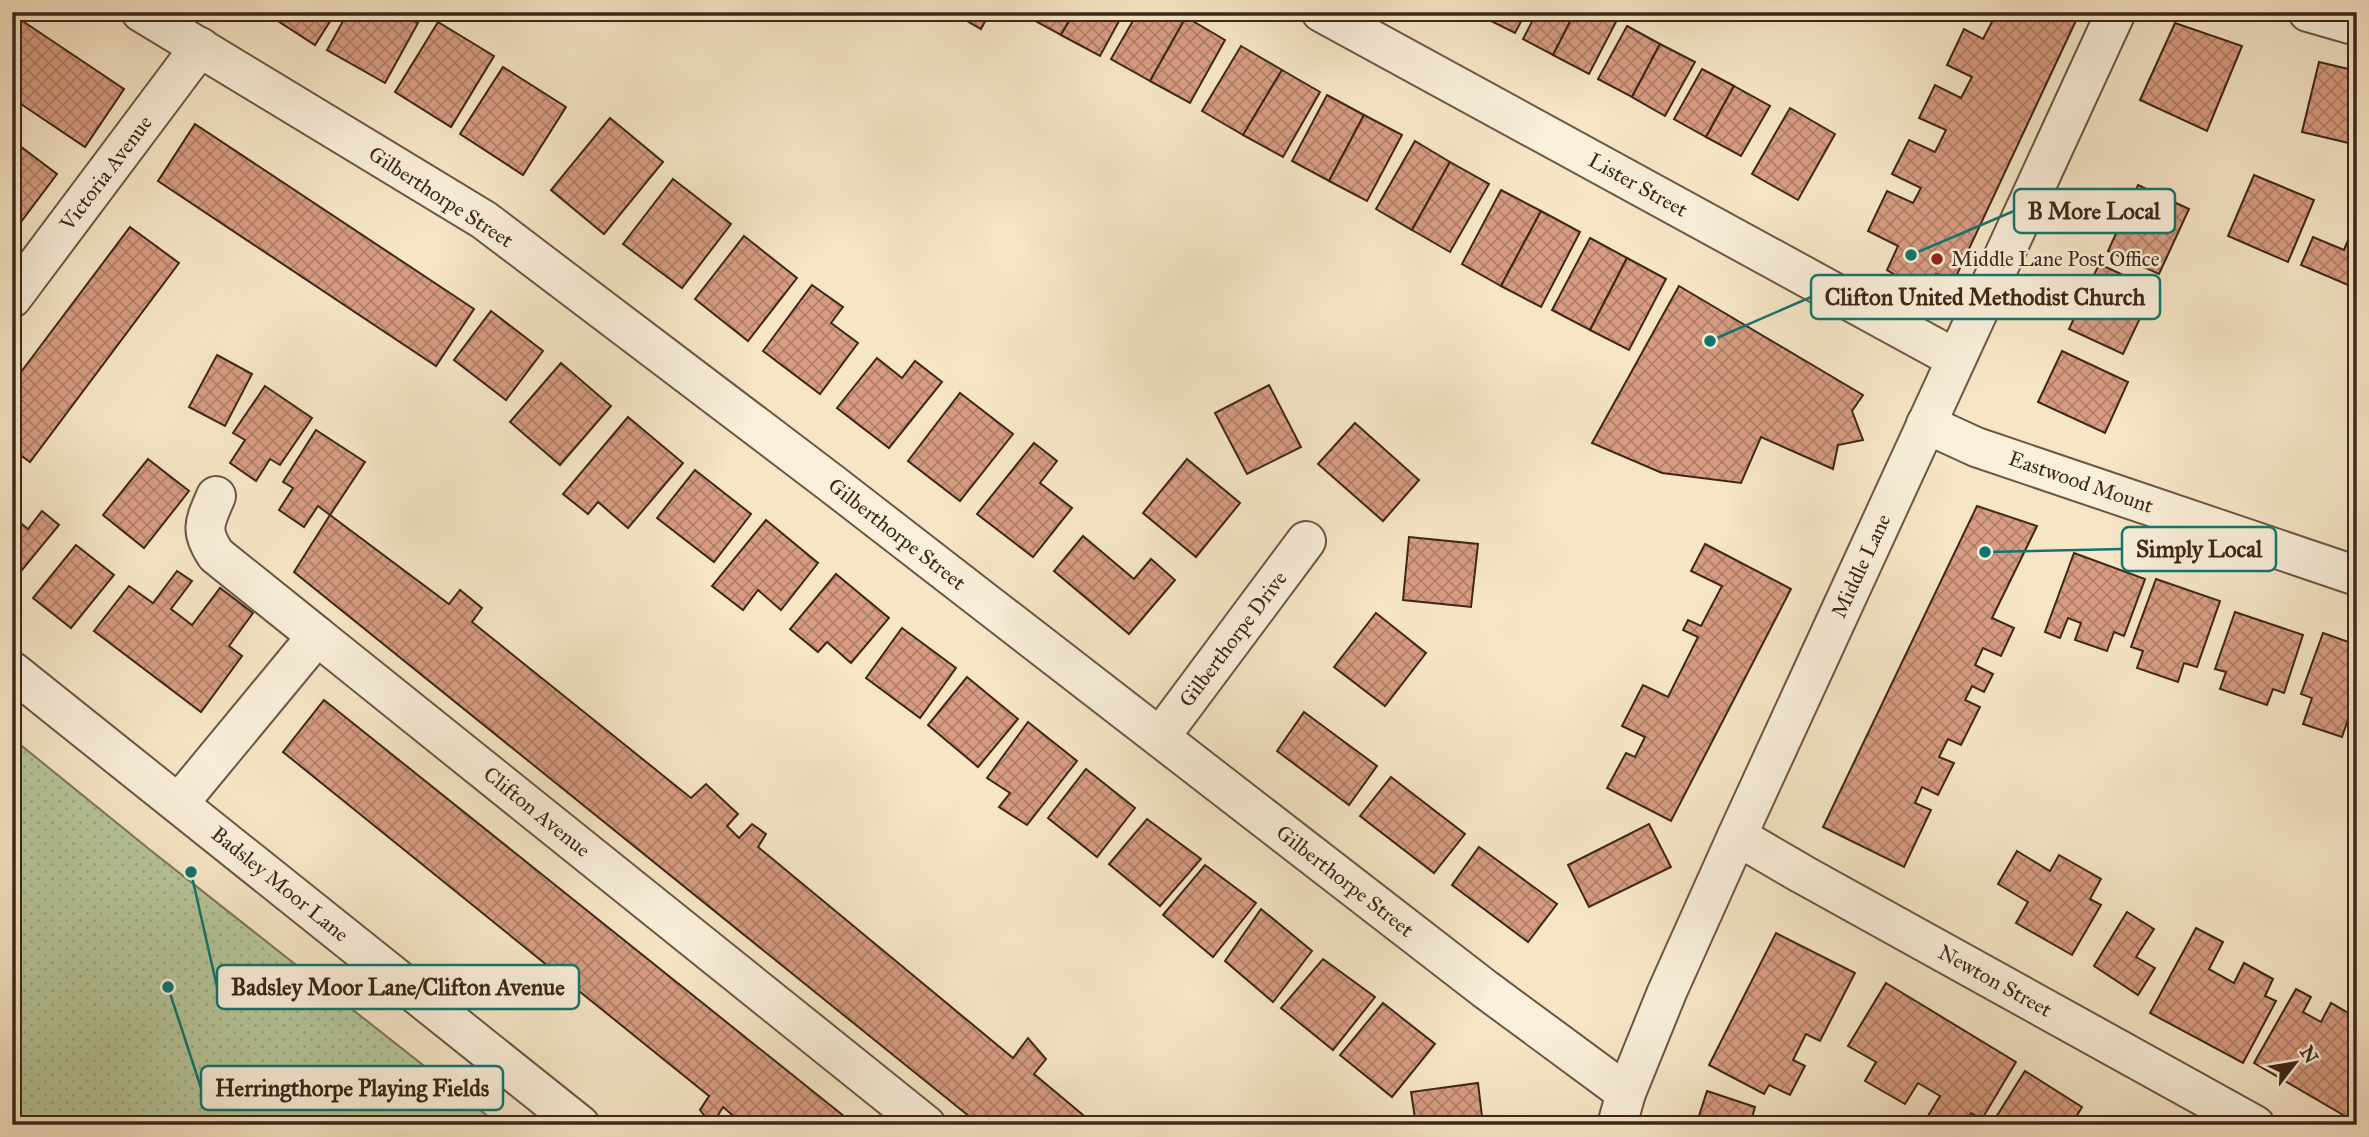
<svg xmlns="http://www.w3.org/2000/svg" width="2369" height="1137" viewBox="0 0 2369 1137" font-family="'IM FELL Great Primer',serif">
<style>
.park{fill:url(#park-dots);stroke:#7a765a;stroke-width:2}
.building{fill:url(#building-cross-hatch);stroke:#3e2619;stroke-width:2}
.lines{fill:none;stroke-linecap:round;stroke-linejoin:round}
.street-casing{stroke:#6c5644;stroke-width:42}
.street{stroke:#f9efda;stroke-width:38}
.poi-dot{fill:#8f2418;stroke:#f9efda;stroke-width:2.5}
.labels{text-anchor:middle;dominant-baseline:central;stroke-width:5;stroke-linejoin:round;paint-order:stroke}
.street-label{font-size:21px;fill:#3e2619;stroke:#f9efda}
.poi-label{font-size:21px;fill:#3e2619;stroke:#f9efda;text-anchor:start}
.leader{fill:none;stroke:#0f766e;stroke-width:2.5}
.callout-dot{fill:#0f766e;stroke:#f9efda;stroke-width:2.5}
.callout{fill:#f9efda;stroke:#0f766e;stroke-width:2.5}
.callout-label{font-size:23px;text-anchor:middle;font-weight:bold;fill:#3e2619}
</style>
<defs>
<pattern id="park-dots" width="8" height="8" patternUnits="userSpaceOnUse" patternTransform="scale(1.75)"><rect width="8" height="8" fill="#b6c69a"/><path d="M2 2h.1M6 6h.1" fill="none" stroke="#9eaa84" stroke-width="1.8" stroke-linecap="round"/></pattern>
<pattern id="building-cross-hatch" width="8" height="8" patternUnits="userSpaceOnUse" patternTransform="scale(1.75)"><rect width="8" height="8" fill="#d79c81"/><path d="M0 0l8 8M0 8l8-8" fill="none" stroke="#b07f69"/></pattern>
</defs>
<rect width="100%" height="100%" fill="#f6e6c6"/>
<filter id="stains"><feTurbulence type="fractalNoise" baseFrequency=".00286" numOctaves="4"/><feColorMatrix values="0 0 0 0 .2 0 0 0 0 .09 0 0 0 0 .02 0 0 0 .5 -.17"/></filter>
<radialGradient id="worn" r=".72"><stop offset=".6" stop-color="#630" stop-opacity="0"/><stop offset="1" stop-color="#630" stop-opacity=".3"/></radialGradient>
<polygon class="park" points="12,738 149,849 499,1125 12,1125"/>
<g class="building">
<polygon points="264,12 336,12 315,45"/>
<polygon points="348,12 398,12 418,23 385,83 327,50"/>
<polygon points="965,12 990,12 981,29 962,18"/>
<polygon points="1026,12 1074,12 1061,35 1024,15"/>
<polygon points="1074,12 1124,12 1100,56 1061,35"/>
<polygon points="1138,12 1177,12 1186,17 1150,81 1111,59"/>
<polygon points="1480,12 1526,12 1515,33 1479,15"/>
<polygon points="1537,12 1575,12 1553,55 1523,39"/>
<polygon points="1575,12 1602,12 1617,20 1589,74 1553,55"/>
<polygon points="1973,12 2080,12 1953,283 1936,274 1927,294 1887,270 1898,246 1868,231 1887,191 1913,203 1921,188 1892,174 1909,140 1935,152 1946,130 1919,118 1935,85 1961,98 1972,77 1947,65 1964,29 1983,39 1992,22"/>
<polygon points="1186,17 1225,40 1190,103 1150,81"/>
<polygon points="21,20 124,89 85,147 12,98 12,32"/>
<polygon points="438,22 494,56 451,127 395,92"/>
<polygon points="2175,23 2242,46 2207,131 2140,100"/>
<polygon points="1627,26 1660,44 1632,97 1598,79"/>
<polygon points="1660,44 1695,62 1665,116 1632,97"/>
<polygon points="1241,46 1282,70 1243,135 1202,111"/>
<polygon points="2319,62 2357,71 2357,145 2302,132"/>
<polygon points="503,67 566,107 523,175 460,134"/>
<polygon points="1702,69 1734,86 1706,137 1674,119"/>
<polygon points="1282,70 1320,92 1283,157 1243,135"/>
<polygon points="1734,86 1770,106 1741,156 1706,137"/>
<polygon points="1327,95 1364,115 1329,181 1292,161"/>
<polygon points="1790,108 1835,134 1798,200 1752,174"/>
<polygon points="1364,115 1402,135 1367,201 1329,181"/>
<polygon points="610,118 663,162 604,234 551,190"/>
<polygon points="195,124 474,309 436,366 158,181"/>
<polygon points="12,140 57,174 12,234"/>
<polygon points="1415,141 1450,162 1412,230 1376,209"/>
<polygon points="1450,162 1489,184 1450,252 1412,230"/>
<polygon points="2254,175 2314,200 2288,262 2228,236"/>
<polygon points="673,179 731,224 682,288 623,244"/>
<polygon points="2138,185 2189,209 2159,274 2108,251"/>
<polygon points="1501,190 1541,211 1501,286 1462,264"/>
<polygon points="1541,211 1580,232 1541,307 1501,286"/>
<polygon points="130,227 179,263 30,462 12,449 12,384"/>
<polygon points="2351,233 2357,235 2357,283 2355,288 2301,265 2313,237 2344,250"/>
<polygon points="744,236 797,278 748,341 695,299"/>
<polygon points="1590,238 1627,258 1590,330 1552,310"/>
<polygon points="1627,258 1666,279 1629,350 1590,330"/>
<polygon points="2099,264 2154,289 2123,354 2069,329"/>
<polygon points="812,285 843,307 831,323 858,343 820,394 763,351"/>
<polygon points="1679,286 1863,395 1852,411 1863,440 1838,445 1833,469 1761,437 1741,483 1662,473 1592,443"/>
<polygon points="491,311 543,351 506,400 454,360"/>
<polygon points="2062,351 2128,382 2105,433 2038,402"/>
<polygon points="217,355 252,374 225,426 189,407"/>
<polygon points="877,358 902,378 915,361 942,382 889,448 837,408"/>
<polygon points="561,363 611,406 560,465 510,422"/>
<polygon points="1269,385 1301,447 1247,474 1215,413"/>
<polygon points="265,386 312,418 280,465 270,459 256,481 230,463 245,440 233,433"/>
<polygon points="960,393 1013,434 960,501 908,461"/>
<polygon points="628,417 683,463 628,528 598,502 588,514 563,494"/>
<polygon points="1355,423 1419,480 1383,521 1318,464"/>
<polygon points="316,430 365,462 330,515 318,506 304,527 279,510 293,488 283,482"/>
<polygon points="1034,443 1057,461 1040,483 1072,508 1033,557 977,514"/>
<polygon points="148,459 189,491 144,548 103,515"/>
<polygon points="1187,459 1240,503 1196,557 1143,513"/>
<polygon points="695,470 751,514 714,562 657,518"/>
<polygon points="1977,506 2037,526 1992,618 2014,628 2001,656 1983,648 1975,665 1993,674 1984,692 1972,686 1965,700 1980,707 1961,745 1948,739 1939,757 1954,763 1938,795 1922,787 1915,803 1931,810 1904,867 1823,827"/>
<polygon points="42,511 59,525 13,581 12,516 28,529"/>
<polygon points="330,515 449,604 460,590 482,608 472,622 691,798 706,784 738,814 727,826 739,838 752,824 766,834 758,847 1013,1058 1028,1038 1046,1059 1034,1074 1095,1125 980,1125 294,572"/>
<polygon points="766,520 818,563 781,610 758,590 743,610 712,586"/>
<polygon points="1083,536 1134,579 1151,559 1175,580 1129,634 1054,571"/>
<polygon points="1409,537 1478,544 1471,607 1403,600"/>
<polygon points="1705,544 1791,589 1671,821 1607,788 1626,753 1635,757 1645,737 1622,726 1643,685 1668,697 1698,637 1683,630 1688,620 1701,626 1722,586 1691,571"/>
<polygon points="76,545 114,575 71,628 33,598"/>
<polygon points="2074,553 2145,579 2124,636 2114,632 2107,651 2075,640 2081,623 2068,618 2060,638 2045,632"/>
<polygon points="177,571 192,581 171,609 192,625 220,588 253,613 229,646 242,656 201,712 94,631 129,586 153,603"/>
<polygon points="836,574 889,618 851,663 827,642 818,652 790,629"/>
<polygon points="2156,579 2220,601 2197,667 2184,663 2178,682 2137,668 2143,651 2131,647"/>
<polygon points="2235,612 2303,635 2284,693 2273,689 2267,705 2220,689 2226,672 2215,669"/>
<polygon points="1376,613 1426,653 1385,706 1334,667"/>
<polygon points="902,628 956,668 920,718 866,678"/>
<polygon points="2323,633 2357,645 2357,710 2352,708 2342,737 2303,724 2312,698 2301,694"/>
<polygon points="967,677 1018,719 978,767 928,725"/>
<polygon points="324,700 855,1125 744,1125 723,1107 712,1125 700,1110 709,1096 283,752"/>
<polygon points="1304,712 1377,766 1349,805 1277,751"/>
<polygon points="1028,722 1077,761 1027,825 999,807 1010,793 987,778"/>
<polygon points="1086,769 1135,808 1097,857 1048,818"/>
<polygon points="1391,777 1465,834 1434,873 1360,816"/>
<polygon points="1147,819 1201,859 1160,906 1109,864"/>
<polygon points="1649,824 1671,867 1589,907 1568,865"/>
<polygon points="1479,847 1557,904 1528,942 1452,885"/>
<polygon points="2017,851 2050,871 2059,855 2101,879 2090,899 2101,905 2072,955 2016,923 2028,902 1998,884"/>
<polygon points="1205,865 1256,903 1213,957 1163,915"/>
<polygon points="1261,909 1312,951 1273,1002 1225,961"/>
<polygon points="2127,912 2154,929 2136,957 2155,968 2138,995 2094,966"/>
<polygon points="2196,928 2223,942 2209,969 2234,983 2244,963 2273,979 2265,996 2276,1001 2243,1063 2150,1013"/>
<polygon points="1776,933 1855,973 1820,1041 1806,1034 1793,1060 1805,1066 1790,1095 1769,1085 1764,1094 1709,1065"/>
<polygon points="1323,959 1375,997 1333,1050 1281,1008"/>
<polygon points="1886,983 2016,1062 1982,1119 1971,1113 1964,1125 1943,1125 1928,1116 1940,1096 1918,1083 1905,1104 1865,1081 1876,1062 1848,1046"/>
<polygon points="2296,989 2311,997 2303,1012 2321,1022 2331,1003 2357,1018 2357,1123 2254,1063"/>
<polygon points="1383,1003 1435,1044 1392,1097 1340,1055"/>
<polygon points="2025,1071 2082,1107 2071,1125 1998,1125 1993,1122"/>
<polygon points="1478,1083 1483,1125 1416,1125 1411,1092"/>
<polygon points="1707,1091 1755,1107 1750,1125 1696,1125"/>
</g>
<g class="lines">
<g class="street-casing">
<g id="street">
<polyline points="141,12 484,220 831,483 1485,989 1626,1093"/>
<polyline points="1321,12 1956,359"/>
<polyline points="2308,12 2357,26"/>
<polyline points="12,298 200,47"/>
<polyline points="1926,424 1976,447 2357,576"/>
<path d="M216,496C205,522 199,530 216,555L317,636"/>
<polyline points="12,671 580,1125"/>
<polyline points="1160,737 1306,541"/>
<polyline points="179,803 317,636 926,1125"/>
<polyline points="1737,836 1802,874 2255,1125"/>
<polyline points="1617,1125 1626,1093 1667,992 1737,836 2116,12"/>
</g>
</g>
<use href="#street" class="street"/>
</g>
<circle class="poi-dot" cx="1937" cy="259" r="7"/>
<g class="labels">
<g class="street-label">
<text transform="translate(106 173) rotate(-53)">Victoria Avenue</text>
<text transform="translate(1638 185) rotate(29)">Lister Street</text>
<text transform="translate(441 197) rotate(33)">Gilberthorpe Street</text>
<text transform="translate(2081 482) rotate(19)">Eastwood Mount</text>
<text transform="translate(897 534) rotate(38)">Gilberthorpe Street</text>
<text transform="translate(1861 566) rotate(-65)">Middle Lane</text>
<text transform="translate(1233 639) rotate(-53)">Gilberthorpe Drive</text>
<text transform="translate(537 812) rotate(39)">Clifton Avenue</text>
<text transform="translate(1345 881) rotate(38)">Gilberthorpe Street</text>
<text transform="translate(280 884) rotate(39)">Badsley Moor Lane</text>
<text transform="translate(1995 981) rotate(29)">Newton Street</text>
</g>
<g class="poi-label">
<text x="1951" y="259">Middle Lane Post Office</text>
</g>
</g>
<path class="leader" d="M1911 255L2014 211M1710 341L1811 297M1985 552L2122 549M191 872L217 987M168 987L201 1088"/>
<g class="callout-dot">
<circle cx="1911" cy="255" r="7"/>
<circle cx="1710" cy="341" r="7"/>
<circle cx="1985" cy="552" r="7"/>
<circle cx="191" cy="872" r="7"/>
<circle cx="168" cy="987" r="7"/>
</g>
<g class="callout">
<rect x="2014" y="189" width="161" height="44" rx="7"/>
<rect x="1811" y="275" width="349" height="44" rx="7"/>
<rect x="2122" y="527" width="154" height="44" rx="7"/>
<rect x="217" y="965" width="362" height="44" rx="7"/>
<rect x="201" y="1066" width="302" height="44" rx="7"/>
</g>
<g class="callout-label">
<text x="2094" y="219">B More Local</text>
<text x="1985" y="305">Clifton United Methodist Church</text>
<text x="2199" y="557">Simply Local</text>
<text x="398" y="995">Badsley Moor Lane/Clifton Avenue</text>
<text x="352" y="1096">Herringthorpe Playing Fields</text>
</g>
<rect width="2369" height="1137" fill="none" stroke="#f6e6c6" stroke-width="42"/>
<rect x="14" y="14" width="2341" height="1109" fill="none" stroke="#3e2619" stroke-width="3.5"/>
<rect x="21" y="21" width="2327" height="1095" fill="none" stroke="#3e2619" stroke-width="2"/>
<g transform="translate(2295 1063) rotate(59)" stroke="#f9efda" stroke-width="5" paint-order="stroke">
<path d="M0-5L12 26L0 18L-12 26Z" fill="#3e2619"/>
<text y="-10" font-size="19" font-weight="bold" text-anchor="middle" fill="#3e2619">N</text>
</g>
<rect width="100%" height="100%" filter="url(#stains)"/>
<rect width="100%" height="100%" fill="url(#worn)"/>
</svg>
